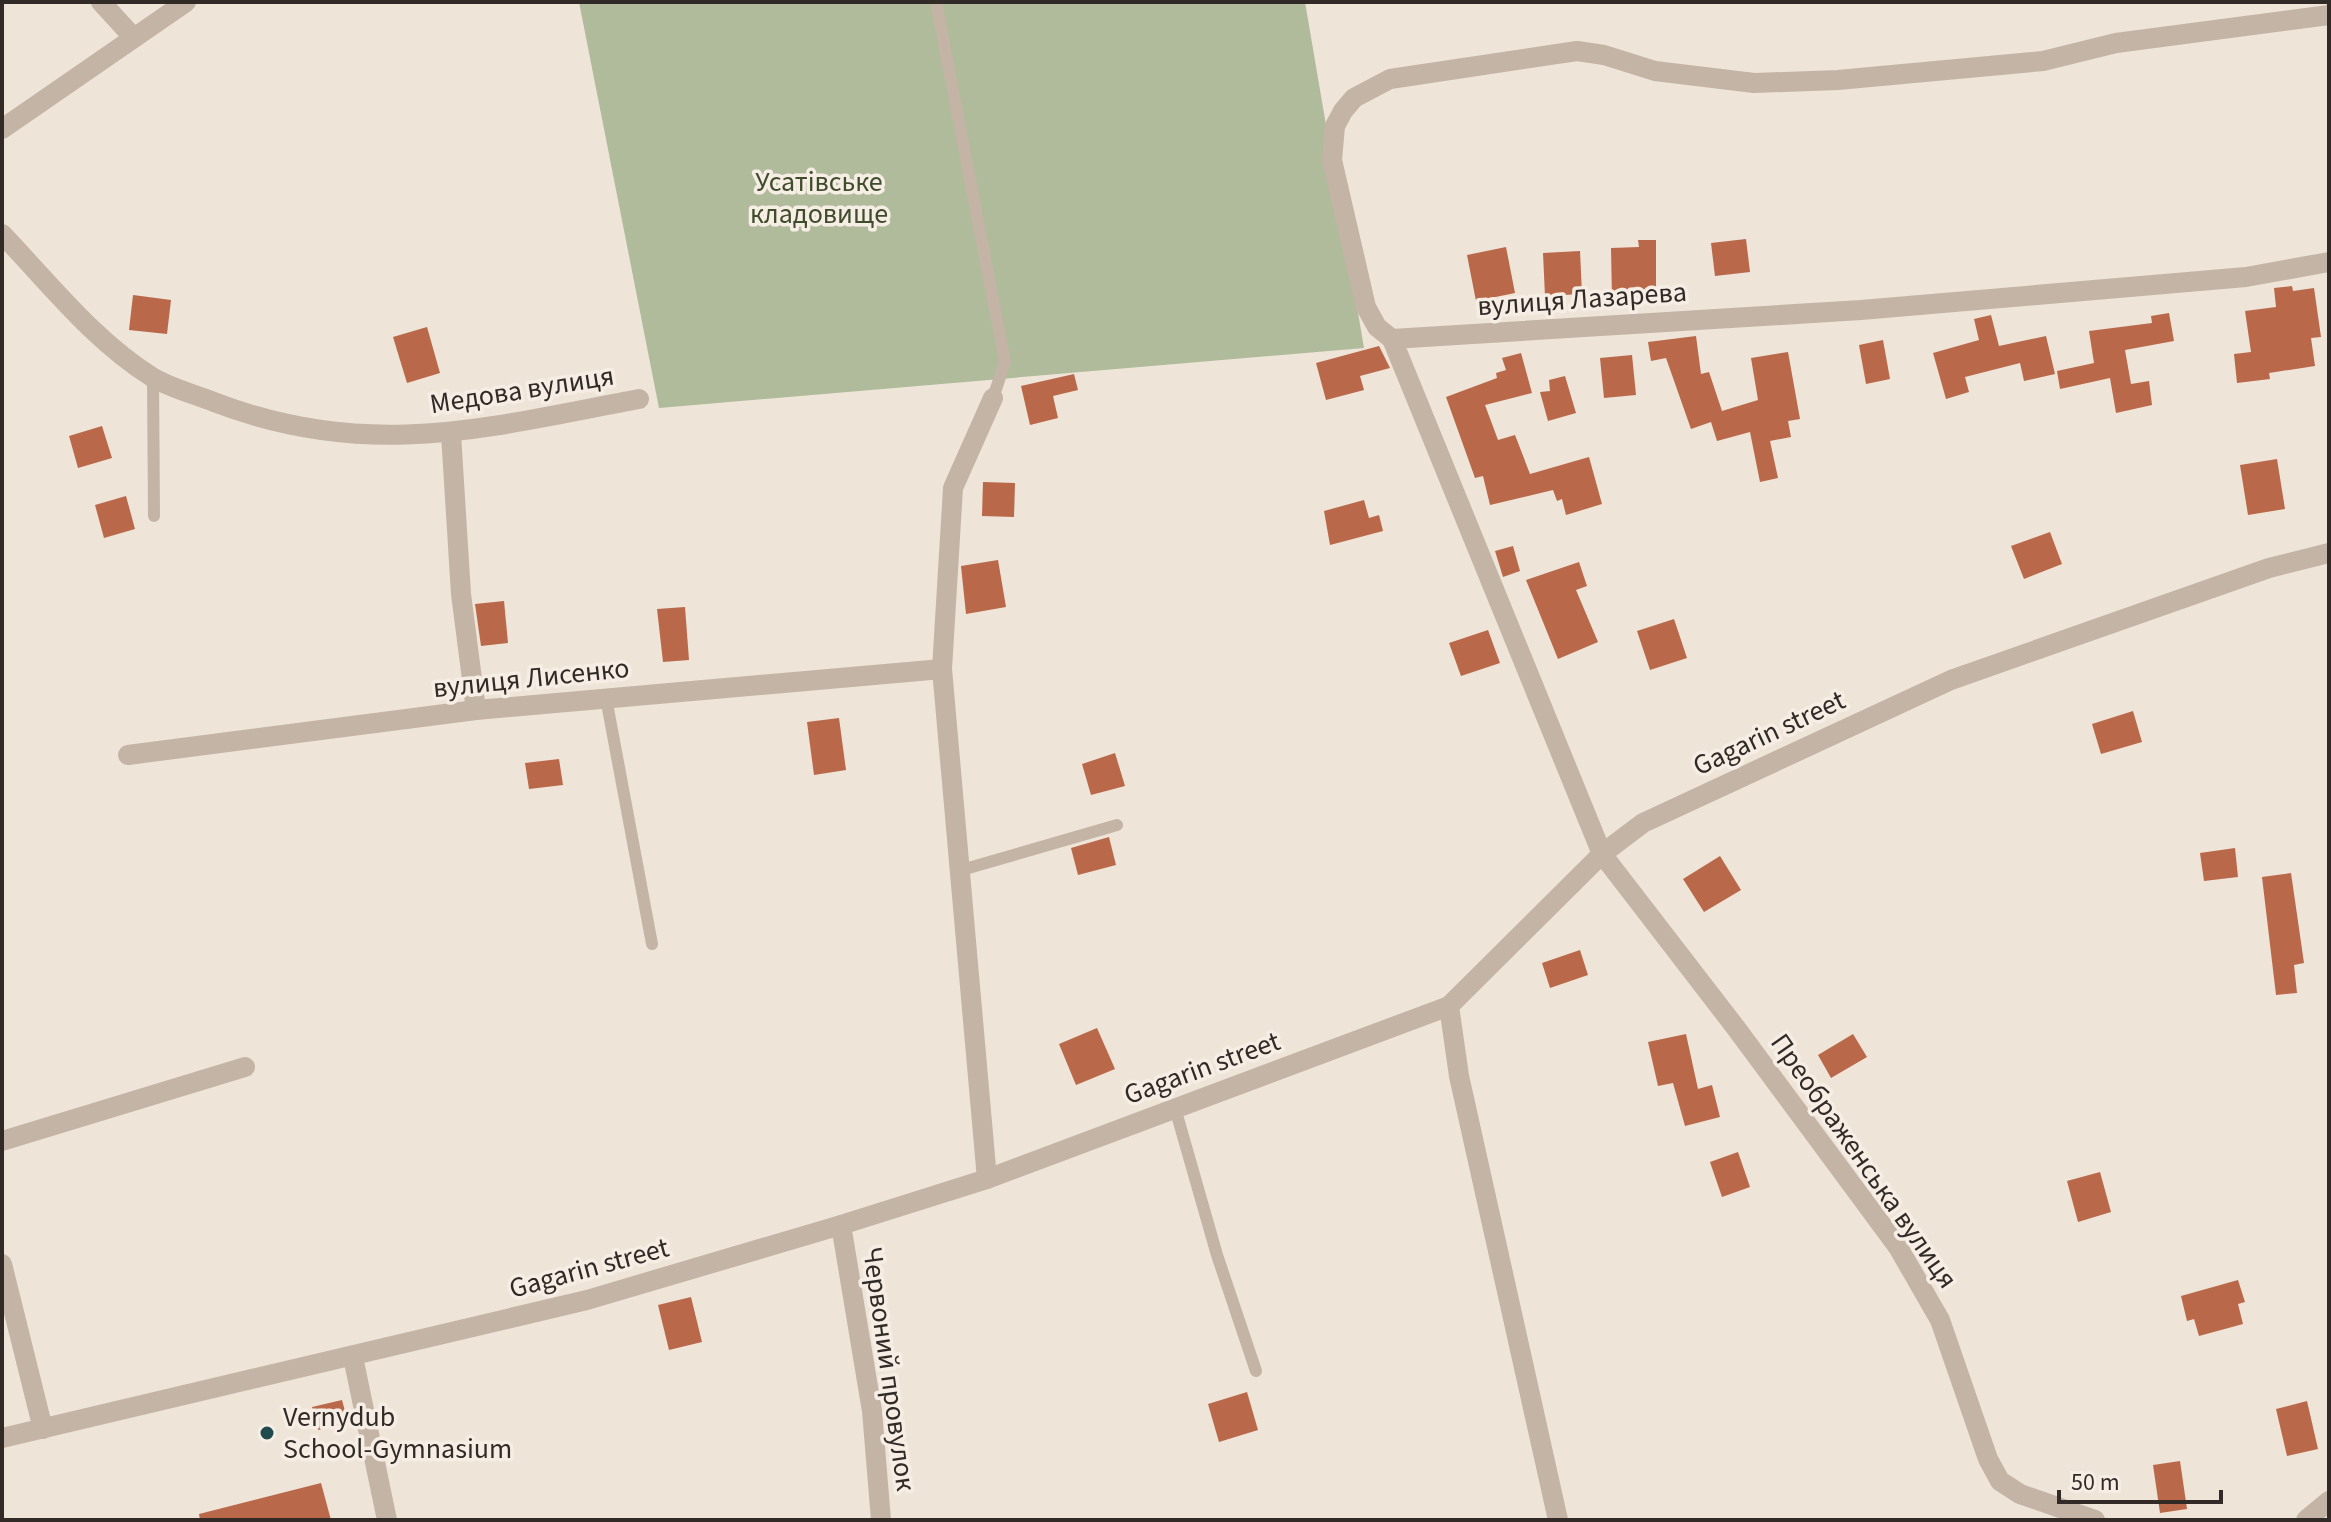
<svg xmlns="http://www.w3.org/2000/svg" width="2331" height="1522" viewBox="0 0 2331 1522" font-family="'Source Sans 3',sans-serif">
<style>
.green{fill:#afbb9a}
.building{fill:#ba684a}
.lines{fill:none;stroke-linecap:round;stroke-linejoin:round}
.service{stroke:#c4b4a6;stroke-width:12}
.minor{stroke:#c4b4a6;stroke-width:20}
.poi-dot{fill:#204a4e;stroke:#f6eee4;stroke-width:3}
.labels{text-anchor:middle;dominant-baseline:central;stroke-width:7;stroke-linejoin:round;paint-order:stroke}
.park-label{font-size:28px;fill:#404d2c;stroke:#f6eee4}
.street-label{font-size:28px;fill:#312a26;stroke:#f6eee4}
.poi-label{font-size:28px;fill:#312a26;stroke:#f6eee4;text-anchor:start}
</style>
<rect width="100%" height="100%" fill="#eee4d8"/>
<polygon class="green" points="579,2 1305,2 1364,348 659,408"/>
<g class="building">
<polygon points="1746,239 1750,272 1715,276 1711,243"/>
<polygon points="1638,240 1656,240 1656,300 1612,300 1611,248 1639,247"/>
<polygon points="1506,247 1515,293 1476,301 1467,255"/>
<polygon points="1580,251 1582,294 1545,296 1543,253"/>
<polygon points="2292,286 2293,291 2314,288 2321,337 2311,338 2315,366 2269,373 2270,379 2237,383 2234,354 2251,352 2245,311 2276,307 2274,288"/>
<polygon points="133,295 171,300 167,334 129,330"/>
<polygon points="2169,313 2174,341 2125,350 2131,384 2149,381 2152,405 2116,413 2110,378 2060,389 2057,371 2094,363 2089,331 2152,323 2151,316"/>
<polygon points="1991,315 1999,346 2046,336 2055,374 2024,381 2020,363 1965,377 1969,392 1946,399 1933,353 1979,340 1974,319"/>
<polygon points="427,327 440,373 407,383 393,337"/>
<polygon points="1696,336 1701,374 1709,372 1722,411 1758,400 1751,358 1788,352 1800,419 1788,421 1791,437 1770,441 1778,478 1760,482 1750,432 1717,441 1711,422 1691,429 1666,358 1651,361 1648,342"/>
<polygon points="1883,340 1890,379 1866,384 1859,345"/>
<polygon points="1379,346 1390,368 1360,376 1364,390 1326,400 1316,363"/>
<polygon points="1521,353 1532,393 1485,405 1498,440 1515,435 1530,474 1589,457 1602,504 1566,515 1562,499 1557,501 1553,490 1490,505 1483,476 1475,478 1446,397 1497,378 1496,373 1506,370 1502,358"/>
<polygon points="1632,355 1636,395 1604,398 1600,358"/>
<polygon points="1074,374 1078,390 1053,396 1058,418 1030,425 1021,386"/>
<polygon points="1565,376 1576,413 1548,421 1540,392 1550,391 1549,380"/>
<polygon points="102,426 112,458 78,468 69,436"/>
<polygon points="2277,459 2285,509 2248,515 2240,465"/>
<polygon points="983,482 1015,483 1014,517 982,516"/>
<polygon points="126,496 135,529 104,538 95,505"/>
<polygon points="1364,500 1369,518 1379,515 1383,531 1330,545 1324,511"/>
<polygon points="2050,532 2062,564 2024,579 2011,546"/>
<polygon points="1513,546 1520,571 1503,577 1495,551"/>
<polygon points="998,560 1006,607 966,614 961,566"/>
<polygon points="1579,562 1587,586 1576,590 1598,642 1558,659 1526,580"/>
<polygon points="504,601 508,643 481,646 475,604"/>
<polygon points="685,607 689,660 663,662 657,609"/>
<polygon points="1674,619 1687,658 1650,670 1637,631"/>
<polygon points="1488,630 1500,663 1461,676 1449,643"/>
<polygon points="2133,711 2142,742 2101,754 2092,724"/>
<polygon points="839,718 846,770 814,775 807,722"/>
<polygon points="1115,753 1125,786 1091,795 1082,764"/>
<polygon points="559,759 563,785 529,789 525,763"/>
<polygon points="1109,837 1116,865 1078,875 1071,848"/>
<polygon points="2235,848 2238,877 2204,881 2200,853"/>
<polygon points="1720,856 1741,890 1704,912 1683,879"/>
<polygon points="2291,873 2304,963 2294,965 2297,993 2276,995 2262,877"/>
<polygon points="1580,950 1588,975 1550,988 1542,963"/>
<polygon points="1097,1028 1115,1069 1076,1085 1059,1044"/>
<polygon points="1686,1034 1698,1089 1712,1085 1720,1117 1685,1126 1673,1083 1658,1086 1648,1042"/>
<polygon points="1853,1034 1867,1057 1831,1078 1818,1055"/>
<polygon points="1738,1152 1750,1187 1722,1197 1710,1162"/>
<polygon points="2100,1172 2111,1212 2078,1222 2067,1181"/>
<polygon points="2238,1280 2245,1302 2238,1304 2243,1324 2199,1336 2194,1319 2187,1321 2181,1296"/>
<polygon points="691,1297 702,1342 669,1350 658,1305"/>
<polygon points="1247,1392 1258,1430 1219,1442 1208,1404"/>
<polygon points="342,1400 348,1422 318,1430 312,1407"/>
<polygon points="2307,1401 2318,1449 2287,1456 2276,1409"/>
<polygon points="2180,1461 2187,1509 2160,1513 2153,1465"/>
<polygon points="321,1483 331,1520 200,1520 199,1514"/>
</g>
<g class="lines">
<g class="service">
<polyline points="936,2 1005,362 993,398"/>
<polyline points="153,378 154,516"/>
<polyline points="606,698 652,944"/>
<polyline points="958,871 1117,825"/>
<polyline points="1175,1108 1217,1255 1256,1371"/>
</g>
<g class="minor">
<polyline points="101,2 134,38"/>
<polyline points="2,129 186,2"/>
<path d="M2,234C49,283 94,341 152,377C170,388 194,394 214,402C367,461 485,428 639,399"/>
<polyline points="1392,339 1377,327 1366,307 1332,160 1335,126 1343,111 1354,98 1390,79 1577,51 1604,55 1655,71 1754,83 1838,80 2043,61 2116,43 2329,15"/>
<polyline points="451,434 461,594 476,710"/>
<polyline points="128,755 476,710 942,669"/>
<polyline points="1449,1006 1459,1076 1558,1520"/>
<polyline points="2,1141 245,1067"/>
<polyline points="987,1179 942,669 953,488 993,398"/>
<polyline points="841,1225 872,1411 881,1520"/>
<polyline points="2,1264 43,1429"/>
<polyline points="353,1357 387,1520"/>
<polyline points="2,1438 587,1300 841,1225 987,1179 1449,1006 1602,854 1643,823 1951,680 2269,568 2329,553"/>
<polyline points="2095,1520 2020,1494 2000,1481 1988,1459 1940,1320 1898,1247 1736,1028 1602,854 1392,339 1861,310 2246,277 2329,262"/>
<polyline points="2306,1520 2329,1501"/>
</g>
</g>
<circle class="poi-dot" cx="267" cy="1433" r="8"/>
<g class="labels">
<g class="park-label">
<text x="819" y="182">Усатівське<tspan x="819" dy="32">кладовище</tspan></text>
</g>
<g class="street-label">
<text transform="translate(1582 299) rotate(-4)">вулиця Лазарева</text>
<text transform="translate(522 390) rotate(-9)">Медова вулиця</text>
<text transform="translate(531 678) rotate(-6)">вулиця Лисенко</text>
<text transform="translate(1769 733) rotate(-25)">Gagarin street</text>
<text transform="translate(1202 1068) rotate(-20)">Gagarin street</text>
<text transform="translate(1864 1161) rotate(55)">Преображенська вулиця</text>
<text transform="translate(589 1268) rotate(-15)">Gagarin street</text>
<text transform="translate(889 1369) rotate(82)">Червоний провулок</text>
</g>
<g class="poi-label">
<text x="283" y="1417">Vernydub<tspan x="283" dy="32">School-Gymnasium</tspan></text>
</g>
</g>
<rect width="2331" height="1522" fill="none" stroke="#312a26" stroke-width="8"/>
<path d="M2059 1490v12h162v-12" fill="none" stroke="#312a26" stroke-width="4"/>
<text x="2071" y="1490" font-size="24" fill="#312a26" stroke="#f6eee4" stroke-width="6" paint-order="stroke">50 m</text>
</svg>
